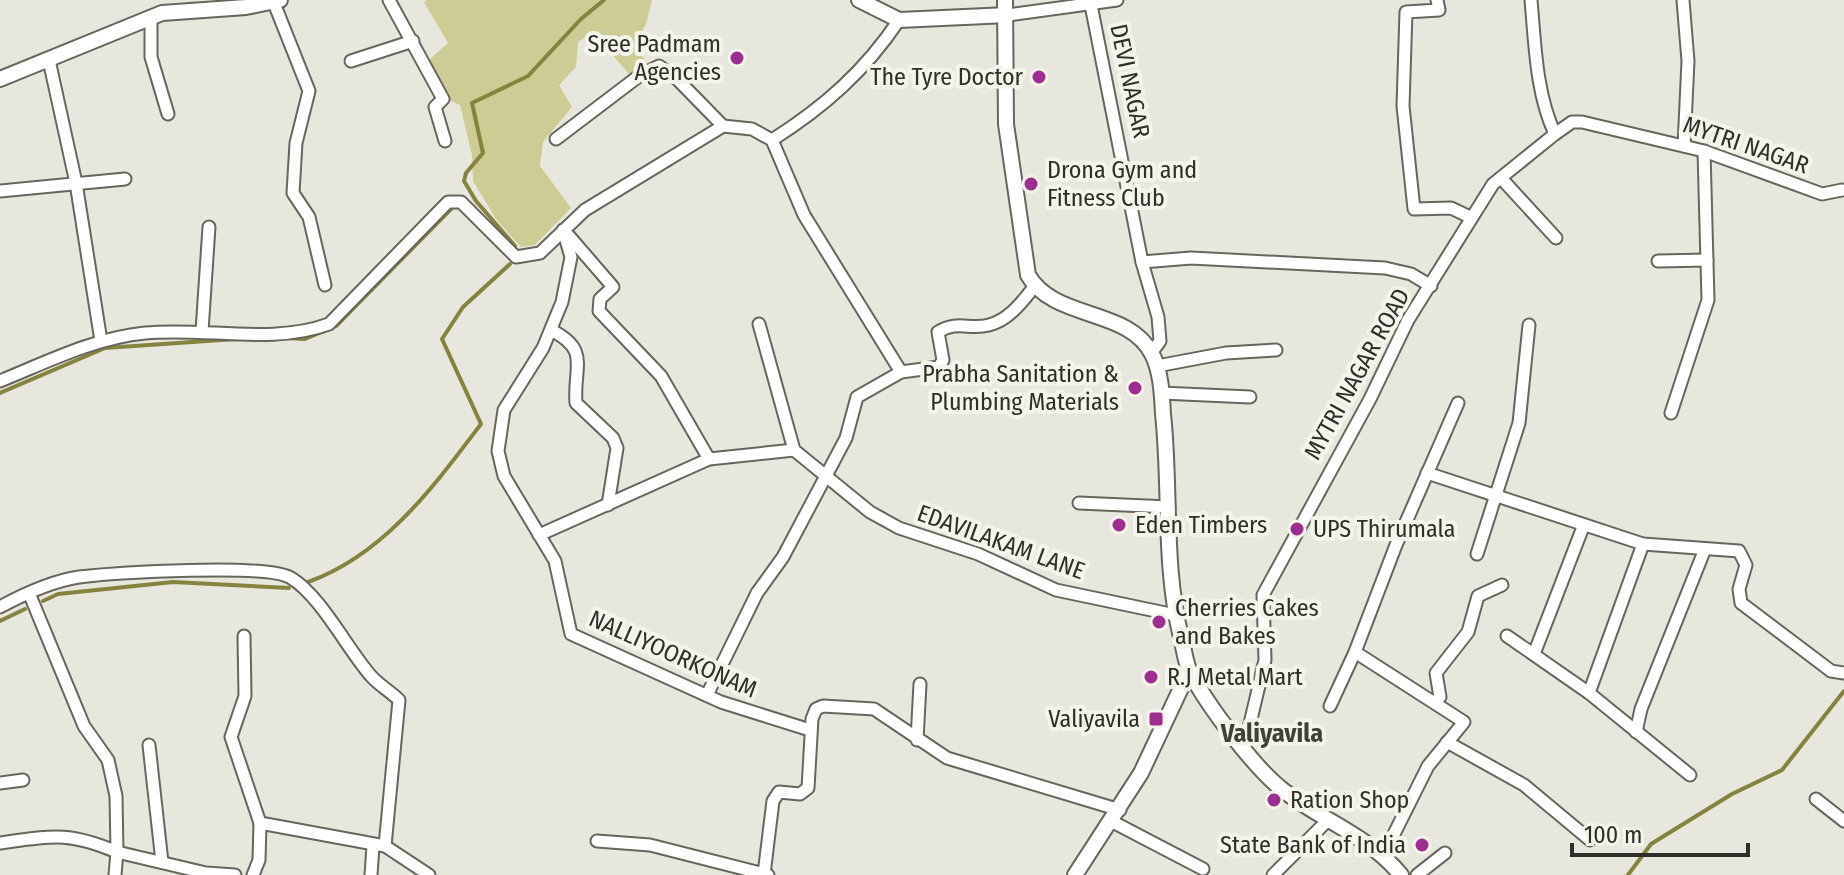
<svg xmlns="http://www.w3.org/2000/svg" width="1844" height="875" viewBox="0 0 1844 875" font-family="'Fira Sans Condensed',sans-serif">
<style>
.green{fill:#cccc94}
.lines{fill:none;stroke-linecap:round;stroke-linejoin:round}
.stream{stroke:#85833d;stroke-width:4}
.minor-casing{stroke:#66665d;stroke-width:15}
.tertiary-casing{stroke:#66665d;stroke-width:18}
.secondary-casing{stroke:#66665d;stroke-width:18}
.minor{stroke:#fff;stroke-width:11}
.tertiary{stroke:#fff;stroke-width:14}
.secondary{stroke:#fff;stroke-width:14}
.poi-dot{fill:#9b2e8e;stroke:#f4f4ea;stroke-width:3}
.labels{text-anchor:middle;dominant-baseline:central;stroke-width:8;stroke-linejoin:round;paint-order:stroke}
.poi-label{font-size:24px;fill:#2e2e2a;stroke:#f4f4ea;text-anchor:start}
.street-label{font-size:24px;fill:#2e2e2a;stroke:#f4f4ea}
.neighbourhood-label{font-size:26px;font-weight:bold;fill:#404038;stroke:#f4f4ea}
</style>
<rect width="100%" height="100%" fill="#e7e7dd"/>
<polygon class="green" points="427,0 652,0 646,24 634,46 649,65 629,74 593,32 578,42 576,67 559,85 572,107 543,142 540,166 571,208 535,245 521,247 496,219 473,181 472,155 460,105 447,99 429,60 448,43 424,2"/>
<g class="lines">
<g class="stream">
<polyline points="515,246 476,201 464,181 466,173 483,153 472,103 528,76 581,19 604,0"/>
<polyline points="285,338 305,339 336,326 453,207"/>
<polyline points="0,393 105,348 236,339"/>
<path d="M308,582C384,555 434,486 481,424L442,339L463,307L510,264"/>
<polyline points="43,601 58,594 173,582 289,588"/>
<polyline points="0,621 25,609"/>
<polyline points="1628,875 1651,844 1732,794 1782,770 1844,691"/>
</g>
<g class="minor-casing">
<g id="minor">
<polyline points="389,0 443,99 435,107 445,141"/>
<polyline points="1090,0 1142,262 1158,317 1160,341 1152,352"/>
<polyline points="1437,0 1439,10 1406,12 1403,106 1414,209 1451,208 1470,217"/>
<path d="M1531,0C1535,44 1536,94 1555,134"/>
<polyline points="1683,0 1688,61 1684,146"/>
<polyline points="274,3 309,91 296,143 293,193 309,217 325,285"/>
<polyline points="1008,15 1117,0"/>
<polyline points="151,17 151,57 168,114"/>
<polyline points="49,60 76,183 101,341"/>
<polyline points="351,61 413,41"/>
<polyline points="556,139 639,76 659,66 678,80 723,126"/>
<polyline points="772,140 804,215 901,372"/>
<polyline points="1501,178 1556,238"/>
<polyline points="0,191 125,179"/>
<polyline points="563,230 571,257 562,302 543,348 504,410 498,451 504,476 555,561 571,634 721,702 810,730"/>
<polyline points="569,236 613,287 600,299 599,311 661,376 709,459"/>
<polyline points="1658,261 1707,260"/>
<polyline points="1142,262 1191,258 1385,268 1411,274 1431,286"/>
<polyline points="759,324 794,450 870,512 899,528 978,554 1056,590 1175,615"/>
<path d="M551,330C591,350 573,367 576,403L613,438L617,448L608,505"/>
<polyline points="202,331 209,227"/>
<polyline points="1157,366 1226,353 1276,350"/>
<path d="M0,381C47,362 94,338 145,333C205,327 272,345 329,324L448,202H461L516,257L540,253L585,210L723,126L752,129L772,140C824,107 865,71 899,20"/>
<polyline points="1161,393 1250,397"/>
<polyline points="1671,413 1708,300 1704,151"/>
<polyline points="1427,473 1643,544 1739,551 1746,565 1739,589 1741,603 1831,671 1844,673"/>
<polyline points="1079,503 1169,507"/>
<polyline points="539,535 709,459 794,450"/>
<polyline points="1477,554 1519,423 1529,325"/>
<path d="M0,607C24,594 52,581 79,577C113,573 268,563 291,578C320,595 348,650 371,676C380,686 390,691 399,700L385,846"/>
<polyline points="244,636 245,696 231,737 260,823 385,846 429,875"/>
<polyline points="1507,636 1589,693 1690,775"/>
<polyline points="1534,654 1583,527"/>
<polyline points="1589,693 1643,544"/>
<path d="M707,695L757,593L783,557L846,438L857,397L901,372L939,367L943,360L938,332C957,320 970,330 989,325C1009,320 1022,302 1034,287"/>
<polyline points="1435,702 1440,697 1436,673 1468,632 1478,596 1502,585"/>
<polyline points="1330,706 1355,652"/>
<polyline points="1636,732 1641,709 1705,549"/>
<polyline points="917,740 920,684"/>
<polyline points="1447,742 1524,785 1590,840"/>
<polyline points="149,745 162,862"/>
<polyline points="1244,749 1265,660 1263,595 1370,399 1408,320 1493,184 1555,134 1572,122 1582,122 1704,151 1822,194 1842,190"/>
<polyline points="0,783 23,780"/>
<polyline points="1816,799 1844,821"/>
<polyline points="1113,822 1203,869"/>
<polyline points="597,841 650,845 768,875"/>
<path d="M0,843C51,836 68,831 117,852L116,796L108,760L84,726L29,593"/>
<polyline points="1384,854 1428,766 1464,722 1355,652 1396,545 1458,403"/>
<polyline points="764,874 773,801 779,792 800,794 808,788 812,719 816,709 823,706 874,709 947,758 1120,810"/>
<polyline points="115,875 117,852 206,873 235,875"/>
<polyline points="253,875 259,860 260,823"/>
<polyline points="371,875 373,846"/>
<polyline points="1273,875 1327,821"/>
<polyline points="1417,875 1445,853"/>
</g>
</g>
<g class="tertiary-casing">
<g id="tertiary">
<polyline points="859,0 899,20 1008,15"/>
<polyline points="0,79 162,13 246,7 280,0"/>
<polyline points="1075,875 1141,773 1189,671"/>
</g>
</g>
<g class="secondary-casing">
<path id="secondary" d="M1005,0L1006,124L1028,275C1054,321 1128,307 1152,354C1161,371 1162,395 1163,414C1171,488 1163,565 1181,637C1184,648 1185,662 1190,672C1207,705 1255,769 1284,791C1323,821 1369,836 1401,875"/>
</g>
<use href="#minor" class="minor"/>
<use href="#tertiary" class="tertiary"/>
<use href="#secondary" class="secondary"/>
</g>
<g class="poi-dot">
<circle cx="737" cy="58" r="8"/>
<circle cx="1039" cy="77" r="8"/>
<circle cx="1031" cy="184" r="8"/>
<circle cx="1135" cy="388" r="8"/>
<circle cx="1119" cy="525" r="8"/>
<circle cx="1297" cy="529" r="8"/>
<circle cx="1159" cy="622" r="8"/>
<circle cx="1151" cy="677" r="8"/>
<rect x="1148" y="711" width="16" height="16" rx="4"/>
<circle cx="1274" cy="800" r="8"/>
<circle cx="1422" cy="845" r="8"/>
</g>
<g class="labels">
<g class="poi-label">
<text x="721" y="44" text-anchor="end">Sree Padmam<tspan x="721" dy="28">Agencies</tspan></text>
<text x="1023" y="77" text-anchor="end">The Tyre Doctor</text>
<text x="1047" y="170">Drona Gym and<tspan x="1047" dy="28">Fitness Club</tspan></text>
<text x="1119" y="374" text-anchor="end">Prabha Sanitation &amp;<tspan x="1119" dy="28">Plumbing Materials</tspan></text>
<text x="1135" y="525">Eden Timbers</text>
<text x="1313" y="529">UPS Thirumala</text>
<text x="1175" y="608">Cherries Cakes<tspan x="1175" dy="28">and Bakes</tspan></text>
<text x="1167" y="677">R.J Metal Mart</text>
<text x="1140" y="719" text-anchor="end">Valiyavila</text>
<text x="1290" y="800">Ration Shop</text>
<text x="1406" y="845" text-anchor="end">State Bank of India</text>
</g>
<g class="street-label">
<text transform="translate(1130 81) rotate(78)">DEVI NAGAR</text>
<text transform="translate(1746 145) rotate(19)">MYTRI NAGAR</text>
<text transform="translate(1357 374) rotate(-61)">MYTRI NAGAR ROAD</text>
<text transform="translate(1001 542) rotate(20)">EDAVILAKAM LANE</text>
<text transform="translate(673 654) rotate(24)">NALLIYOORKONAM</text>
</g>
<g class="neighbourhood-label">
<text x="1272" y="733">Valiyavila</text>
</g>
</g>
<path d="M1572 843v12h176v-12" fill="none" stroke="#2e2e2a" stroke-width="4"/>
<text x="1584" y="843" font-size="24" fill="#2e2e2a" stroke="#f4f4ea" stroke-width="6" paint-order="stroke">100 m</text>
</svg>
